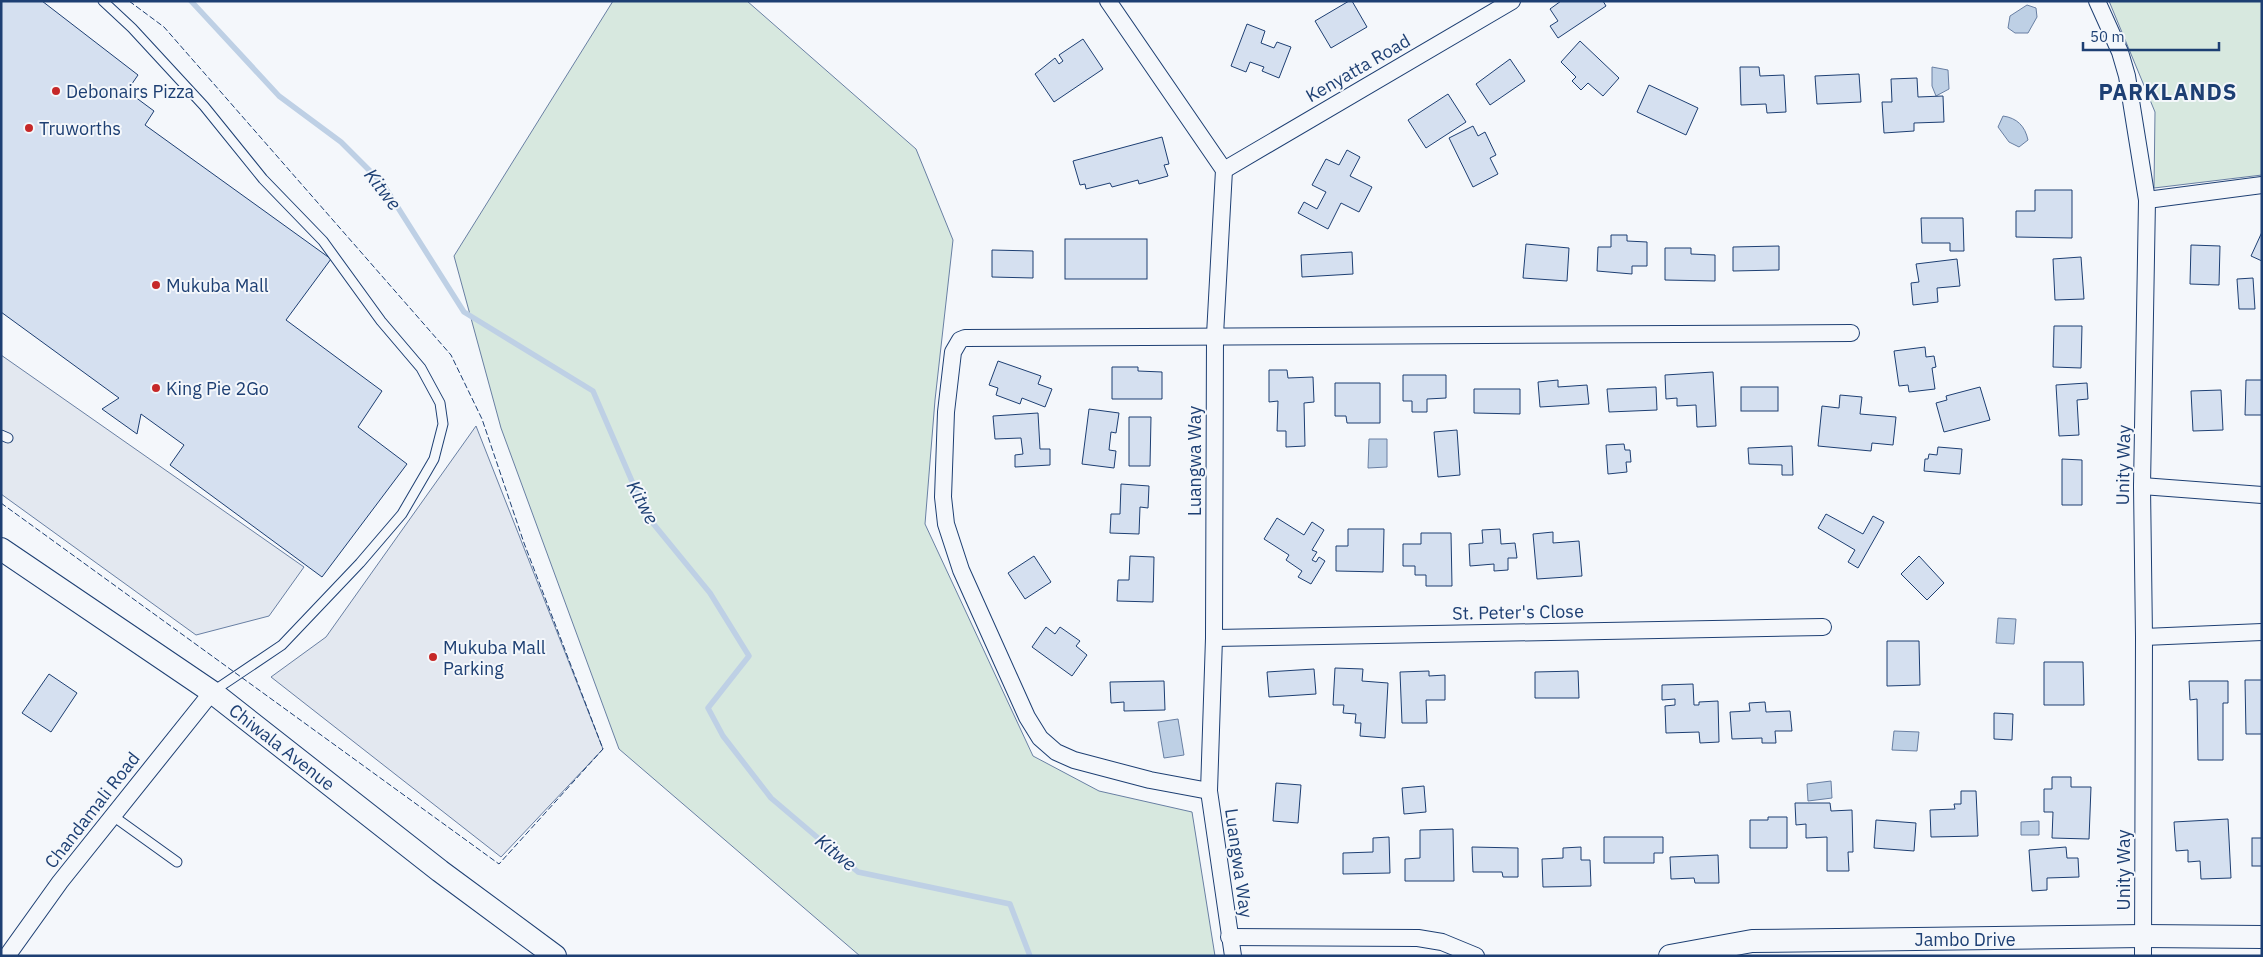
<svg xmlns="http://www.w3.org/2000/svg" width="2263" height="957" viewBox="0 0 2263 957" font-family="'IBM Plex Sans',sans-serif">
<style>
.green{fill:#d7e8df;stroke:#687fa3}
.parking{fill:#e3e8f0;stroke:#687fa3}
.water{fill:#bed0e5;stroke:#687fa3}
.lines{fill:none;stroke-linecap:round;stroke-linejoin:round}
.stream{stroke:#bed0e5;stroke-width:5.5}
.building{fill:#d5e0f0;stroke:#1d3f73}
.service-casing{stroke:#1d3f73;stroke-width:11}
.minor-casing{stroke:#1d3f73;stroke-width:18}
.secondary-casing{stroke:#1d3f73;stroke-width:24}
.service{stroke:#f4f7fb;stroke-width:9}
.minor{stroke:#f4f7fb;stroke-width:16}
.secondary{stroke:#f4f7fb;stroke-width:22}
.fence{stroke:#1d3f73;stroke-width:1;stroke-dasharray:6 2.5;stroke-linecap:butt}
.poi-dot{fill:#c62828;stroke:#f4f7fb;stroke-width:2}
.labels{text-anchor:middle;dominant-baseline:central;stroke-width:4;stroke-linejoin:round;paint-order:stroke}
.street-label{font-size:18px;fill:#1d3f73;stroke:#f4f7fb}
.poi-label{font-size:18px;fill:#1d3f73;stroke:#f4f7fb;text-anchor:start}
.water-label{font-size:19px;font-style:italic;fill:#1d3f73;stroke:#f4f7fb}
.district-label{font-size:22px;font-weight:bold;letter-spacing:1px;fill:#1d3f73;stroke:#f4f7fb}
</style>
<rect width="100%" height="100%" fill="#f4f7fb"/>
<g class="green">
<polygon points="613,1 747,1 916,149 953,240 935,400 925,524 1033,756 1099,791 1192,812 1215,956 860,956 619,749 501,428 454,256"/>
<polygon points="2109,1 2262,1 2262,175 2154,188 2155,112"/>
</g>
<g class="parking">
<polygon points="1,355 304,567 269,616 196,635 1,494"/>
<polygon points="476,426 603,749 501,857 271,677 326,637"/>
</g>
<g class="water">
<polygon points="2027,5 2036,8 2037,17 2028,33 2015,33 2008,28 2010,16"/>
<polygon points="1932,67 1948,70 1949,89 1936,96 1932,86"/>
<path d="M2003,116C2017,118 2025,126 2028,140L2019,147L2009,142L1998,127Z"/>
<polygon points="1369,439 1387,439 1387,467 1368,468"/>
<polygon points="1998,618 2016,619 2014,644 1996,643"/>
<polygon points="1178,719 1184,755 1164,758 1158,722"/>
<polygon points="1894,731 1919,732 1917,751 1892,750"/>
<polygon points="1831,781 1832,798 1808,801 1807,784"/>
<polygon points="2039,821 2039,835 2021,835 2021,822"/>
</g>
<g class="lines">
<polyline class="stream" points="191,1 279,96 341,142 383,184 464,312 593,391 647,516 710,593 749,656 708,708 723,736 771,798 858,872 1010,904 1030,956"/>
</g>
<g class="building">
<polygon points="1,1 42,1 138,75 127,91 154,111 145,125 331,259 286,320 382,391 358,427 407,464 322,577 170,465 184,445 141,414 137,434 102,409 119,398 1,312"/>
<polygon points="1349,1 1352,1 1367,27 1331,48 1315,21"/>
<polygon points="1561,1 1603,1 1606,6 1558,38 1550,26 1558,21 1550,9"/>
<polygon points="1247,24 1265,31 1261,43 1274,48 1277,42 1291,47 1279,78 1262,71 1264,67 1250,62 1246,72 1231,66"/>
<polygon points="1083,39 1103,69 1054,102 1035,74 1055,58 1059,64 1063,61 1059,55"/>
<polygon points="1580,41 1619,78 1603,96 1588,83 1581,90 1572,81 1576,77 1561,62"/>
<polygon points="1510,59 1525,81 1490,105 1476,84"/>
<polygon points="1740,67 1759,67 1760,76 1784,75 1786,112 1767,113 1766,104 1741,105"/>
<polygon points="1859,74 1861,102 1817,104 1815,76"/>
<polygon points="1917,78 1918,97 1943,96 1944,122 1914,123 1914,131 1884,133 1882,102 1892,102 1891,79"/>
<polygon points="1649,85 1698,108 1686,135 1637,112"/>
<polygon points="1448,94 1466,122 1426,148 1408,120"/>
<polygon points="1473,126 1478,136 1485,132 1496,155 1490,158 1498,174 1473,187 1449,138"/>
<polygon points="1162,137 1169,164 1164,165 1168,176 1139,184 1138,180 1112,187 1110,183 1086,189 1085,184 1080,185 1073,161"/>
<polygon points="1347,150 1360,157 1350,176 1372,187 1359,212 1341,203 1328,229 1298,213 1304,202 1317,209 1326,192 1312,185 1326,159 1339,165"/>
<polygon points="2035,190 2072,190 2072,238 2016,237 2016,211 2035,211"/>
<polygon points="1921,218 1963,218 1964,251 1950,251 1950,243 1922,243"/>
<polygon points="2262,232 2262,261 2251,256"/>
<polygon points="1611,235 1627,235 1627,241 1647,242 1647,266 1632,266 1632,274 1597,271 1598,247 1611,247"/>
<rect x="1065" y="239" width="82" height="40"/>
<polygon points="1526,244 1569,248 1567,281 1523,278"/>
<polygon points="2191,245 2220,246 2219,285 2190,284"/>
<polygon points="1779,246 1779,270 1733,271 1733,247"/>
<polygon points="1665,248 1691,248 1691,254 1715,255 1715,281 1665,280"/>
<polygon points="992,250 1033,251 1033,278 992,277"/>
<polygon points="1352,252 1353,274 1302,277 1301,255"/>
<polygon points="2081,257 2084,299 2055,300 2053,259"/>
<polygon points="1957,259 1960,286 1937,288 1938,302 1913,305 1911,283 1919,282 1916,264"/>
<polygon points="2253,278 2255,309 2239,309 2237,279"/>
<polygon points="2054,326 2082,326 2081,368 2053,367"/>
<polygon points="1925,347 1926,357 1934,356 1936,367 1932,368 1935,389 1909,392 1908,385 1899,386 1894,351"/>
<polygon points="998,361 1041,376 1038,384 1052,389 1045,407 1022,398 1020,404 996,395 998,388 989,385"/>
<polygon points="1112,367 1138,367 1138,371 1162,372 1162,399 1112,399"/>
<polygon points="1269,370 1287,370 1288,378 1313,377 1314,402 1304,403 1305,446 1286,447 1286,431 1277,431 1278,401 1269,402"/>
<polygon points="1713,372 1716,426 1697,427 1696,405 1677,406 1677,398 1666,399 1665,375"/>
<polygon points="1403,375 1446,375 1446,398 1427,399 1427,412 1412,412 1412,401 1403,401"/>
<polygon points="1558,380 1558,387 1587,385 1589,404 1540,407 1538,382"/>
<polygon points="2246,380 2262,380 2262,415 2245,415"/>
<polygon points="1335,383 1380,383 1380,423 1347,423 1346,416 1335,416"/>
<polygon points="2087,383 2088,399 2077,400 2079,435 2059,436 2056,385"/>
<polygon points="1656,387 1657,410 1609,412 1607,389"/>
<rect x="1741" y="387" width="37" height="24"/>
<polygon points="1980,387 1990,420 1944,432 1936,403 1947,400 1946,396"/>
<polygon points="1474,389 1520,389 1520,414 1474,413"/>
<polygon points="2221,390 2223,430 2193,431 2191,391"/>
<polygon points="1840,395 1862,397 1860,414 1896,417 1893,445 1872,443 1871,451 1818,446 1822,406 1839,408"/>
<polygon points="1089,409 1119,413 1116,433 1111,432 1109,450 1116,451 1114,468 1082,464"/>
<polygon points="1038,413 1040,449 1050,449 1050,465 1015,467 1015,455 1023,454 1021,438 995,439 993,416"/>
<polygon points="1129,417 1151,417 1150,466 1129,466"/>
<polygon points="1457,430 1460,475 1438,477 1434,432"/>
<polygon points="1624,444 1625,450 1630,450 1631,462 1626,462 1627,472 1608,474 1606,445"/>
<polygon points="1792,446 1793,475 1782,475 1782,465 1749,464 1748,448"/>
<polygon points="1938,447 1962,449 1960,474 1924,471 1925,459 1928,459 1929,454 1937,455"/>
<polygon points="2062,459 2082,460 2082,505 2062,505"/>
<polygon points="1121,484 1149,486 1148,508 1140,507 1139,534 1110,533 1111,514 1120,514"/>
<polygon points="1826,514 1863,534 1873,516 1884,522 1858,568 1848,562 1855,550 1818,528"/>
<polygon points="1277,518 1304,535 1312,522 1324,530 1312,550 1317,552 1312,560 1316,562 1319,557 1325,561 1311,584 1298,577 1302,571 1286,560 1289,555 1264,539"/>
<polygon points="1348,529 1384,529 1383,572 1336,571 1336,546 1348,546"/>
<polygon points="1500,529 1501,544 1515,543 1517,558 1508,558 1508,570 1494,571 1494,564 1470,566 1469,544 1483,543 1482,530"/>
<polygon points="1553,532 1553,543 1579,541 1582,576 1537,579 1533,534"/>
<polygon points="1421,533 1451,533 1452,586 1426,586 1426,575 1415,575 1415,566 1403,566 1403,544 1421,544"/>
<polygon points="1034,556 1051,582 1025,599 1008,573"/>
<polygon points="1130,556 1154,557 1153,602 1117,601 1118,580 1129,580"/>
<polygon points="1919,556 1944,583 1927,600 1901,574"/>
<polygon points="1046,627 1055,634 1060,627 1080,641 1076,646 1087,655 1072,676 1032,647"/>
<polygon points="1887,641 1919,641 1920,685 1887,686"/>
<polygon points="2044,662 2083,662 2084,705 2044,705"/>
<polygon points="1335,668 1363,669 1362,681 1388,683 1385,738 1360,736 1361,723 1355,723 1356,714 1343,713 1344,705 1333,705"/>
<polygon points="1314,669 1316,694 1269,697 1267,672"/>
<polygon points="1429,671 1429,676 1445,675 1445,700 1426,700 1427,723 1402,723 1400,672"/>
<polygon points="1578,671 1579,698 1535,698 1535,672"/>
<polygon points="49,674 77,693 51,732 22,713"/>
<polygon points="2245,680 2262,680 2262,734 2246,734"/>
<polygon points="1164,681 1165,710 1124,711 1124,702 1111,703 1110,682"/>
<polygon points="2189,681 2228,681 2228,703 2223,703 2223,760 2198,760 2197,699 2190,700"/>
<polygon points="1693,684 1694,705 1699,705 1699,702 1718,701 1719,742 1700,743 1699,732 1666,733 1665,706 1675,705 1675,699 1662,700 1662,685"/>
<polygon points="1765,702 1766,712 1790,711 1792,731 1775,731 1776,743 1762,743 1762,738 1732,739 1730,712 1750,711 1749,703"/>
<polygon points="1994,713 2013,714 2012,740 1994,739"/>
<polygon points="2052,777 2071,777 2071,787 2091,787 2089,839 2052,838 2053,812 2044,812 2044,789 2052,789"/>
<polygon points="1276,783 1301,785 1298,823 1273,821"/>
<polygon points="1424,786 1426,812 1404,814 1402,788"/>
<polygon points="1961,791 1976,791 1978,836 1931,837 1930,810 1955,809 1954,804 1961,804"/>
<polygon points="1795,803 1830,803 1831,811 1852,810 1853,852 1848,852 1849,871 1827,871 1827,837 1806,838 1806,824 1796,825"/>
<polygon points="1768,817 1787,817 1787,848 1750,848 1750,820 1768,820"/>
<polygon points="2228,819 2231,878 2201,879 2200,861 2188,862 2188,850 2176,851 2174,822"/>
<polygon points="1876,820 1916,823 1914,851 1874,848"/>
<polygon points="1453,829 1454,881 1405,881 1405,859 1420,858 1420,830"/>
<polygon points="1389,837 1390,873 1343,874 1343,853 1373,852 1373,838"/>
<polygon points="1604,837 1663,837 1663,853 1654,853 1654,863 1604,863"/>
<rect x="2252" y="838" width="10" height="28"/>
<polygon points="1472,847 1518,848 1518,877 1503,877 1502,872 1473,872"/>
<polygon points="1581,847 1581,860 1590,860 1591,886 1543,887 1542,859 1563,858 1563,848"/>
<polygon points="2066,847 2067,858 2078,858 2079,877 2047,878 2047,890 2032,891 2029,850"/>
<polygon points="1718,855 1719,883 1695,883 1694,878 1671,879 1670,857"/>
</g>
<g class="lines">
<g class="service-casing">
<g id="service">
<polyline points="103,1 132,28 204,106 263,179 323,241 381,321 421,368 440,403 443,424 434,459 402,514 360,563 282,645 212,692"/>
<polyline points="1,435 8,438"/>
<polyline points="113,816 177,862"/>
</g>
</g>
<g class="minor-casing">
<g id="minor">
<polyline points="1108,1 1224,170 1215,335 1214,638 1209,791 1233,956"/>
<polyline points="2097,1 2120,52 2127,76 2147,200 2142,486 2144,637 2143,956"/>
<polyline points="1224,170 1512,1"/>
<polyline points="2147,200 2262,185"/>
<polyline points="2142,486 2262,495"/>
<polyline points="2144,637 2262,632"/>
<polyline points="1214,638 1823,627"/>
<polyline points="1209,791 1150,780 1074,760 1056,752 1040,738 1027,717 961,570 946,524 943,497 946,412 953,352 960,340 965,338 1851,333"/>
<polyline points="1229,937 1418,938 1442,942 1476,956"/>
<polyline points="7,956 60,882 212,692"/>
</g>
</g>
<g class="secondary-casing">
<g id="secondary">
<polyline points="1,549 212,692 440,871 555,956"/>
<polyline points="1670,956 1752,941 2143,936 2262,937"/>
</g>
</g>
<use href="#service" class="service"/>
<use href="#minor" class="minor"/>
<use href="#secondary" class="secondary"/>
<polyline class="fence" points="1,503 499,864 603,749 524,543 482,419 451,355 164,27 129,1"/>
</g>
<g class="poi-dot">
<circle cx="56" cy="91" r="5"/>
<circle cx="29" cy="128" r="5"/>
<circle cx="156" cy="285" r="5"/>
<circle cx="156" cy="388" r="5"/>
<circle cx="433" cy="657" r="5"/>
</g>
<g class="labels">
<g class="street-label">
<text transform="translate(1358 68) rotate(-30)">Kenyatta Road</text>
<text transform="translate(1194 461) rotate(-90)">Luangwa Way</text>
<text transform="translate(2123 465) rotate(-89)">Unity Way</text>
<text transform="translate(1518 612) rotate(-1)">St. Peter's Close</text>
<text transform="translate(282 747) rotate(38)">Chiwala Avenue</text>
<text transform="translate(92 810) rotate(-52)">Chandamali Road</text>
<text transform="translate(1239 863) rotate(82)">Luangwa Way</text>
<text transform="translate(2123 870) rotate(-90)">Unity Way</text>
<text x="1965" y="939">Jambo Drive</text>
</g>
<g class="poi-label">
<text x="66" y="91">Debonairs Pizza</text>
<text x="39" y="128">Truworths</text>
<text x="166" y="285">Mukuba Mall</text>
<text x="166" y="388">King Pie 2Go</text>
<text x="443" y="647">Mukuba Mall<tspan x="443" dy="21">Parking</tspan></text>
</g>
<g class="water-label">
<text transform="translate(383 189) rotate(52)">Kitwe</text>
<text transform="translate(643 502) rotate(62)">Kitwe</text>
<text transform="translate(836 852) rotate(39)">Kitwe</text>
</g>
<g class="district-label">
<text x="2168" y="91">PARKLANDS</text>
</g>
</g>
<rect width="2263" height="957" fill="none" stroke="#1d3f73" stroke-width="5"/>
<path d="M2083 42v8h136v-8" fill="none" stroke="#1d3f73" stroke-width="2.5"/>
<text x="2090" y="42" font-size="15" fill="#1d3f73" stroke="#f4f7fb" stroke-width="4" paint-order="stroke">50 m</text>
</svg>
